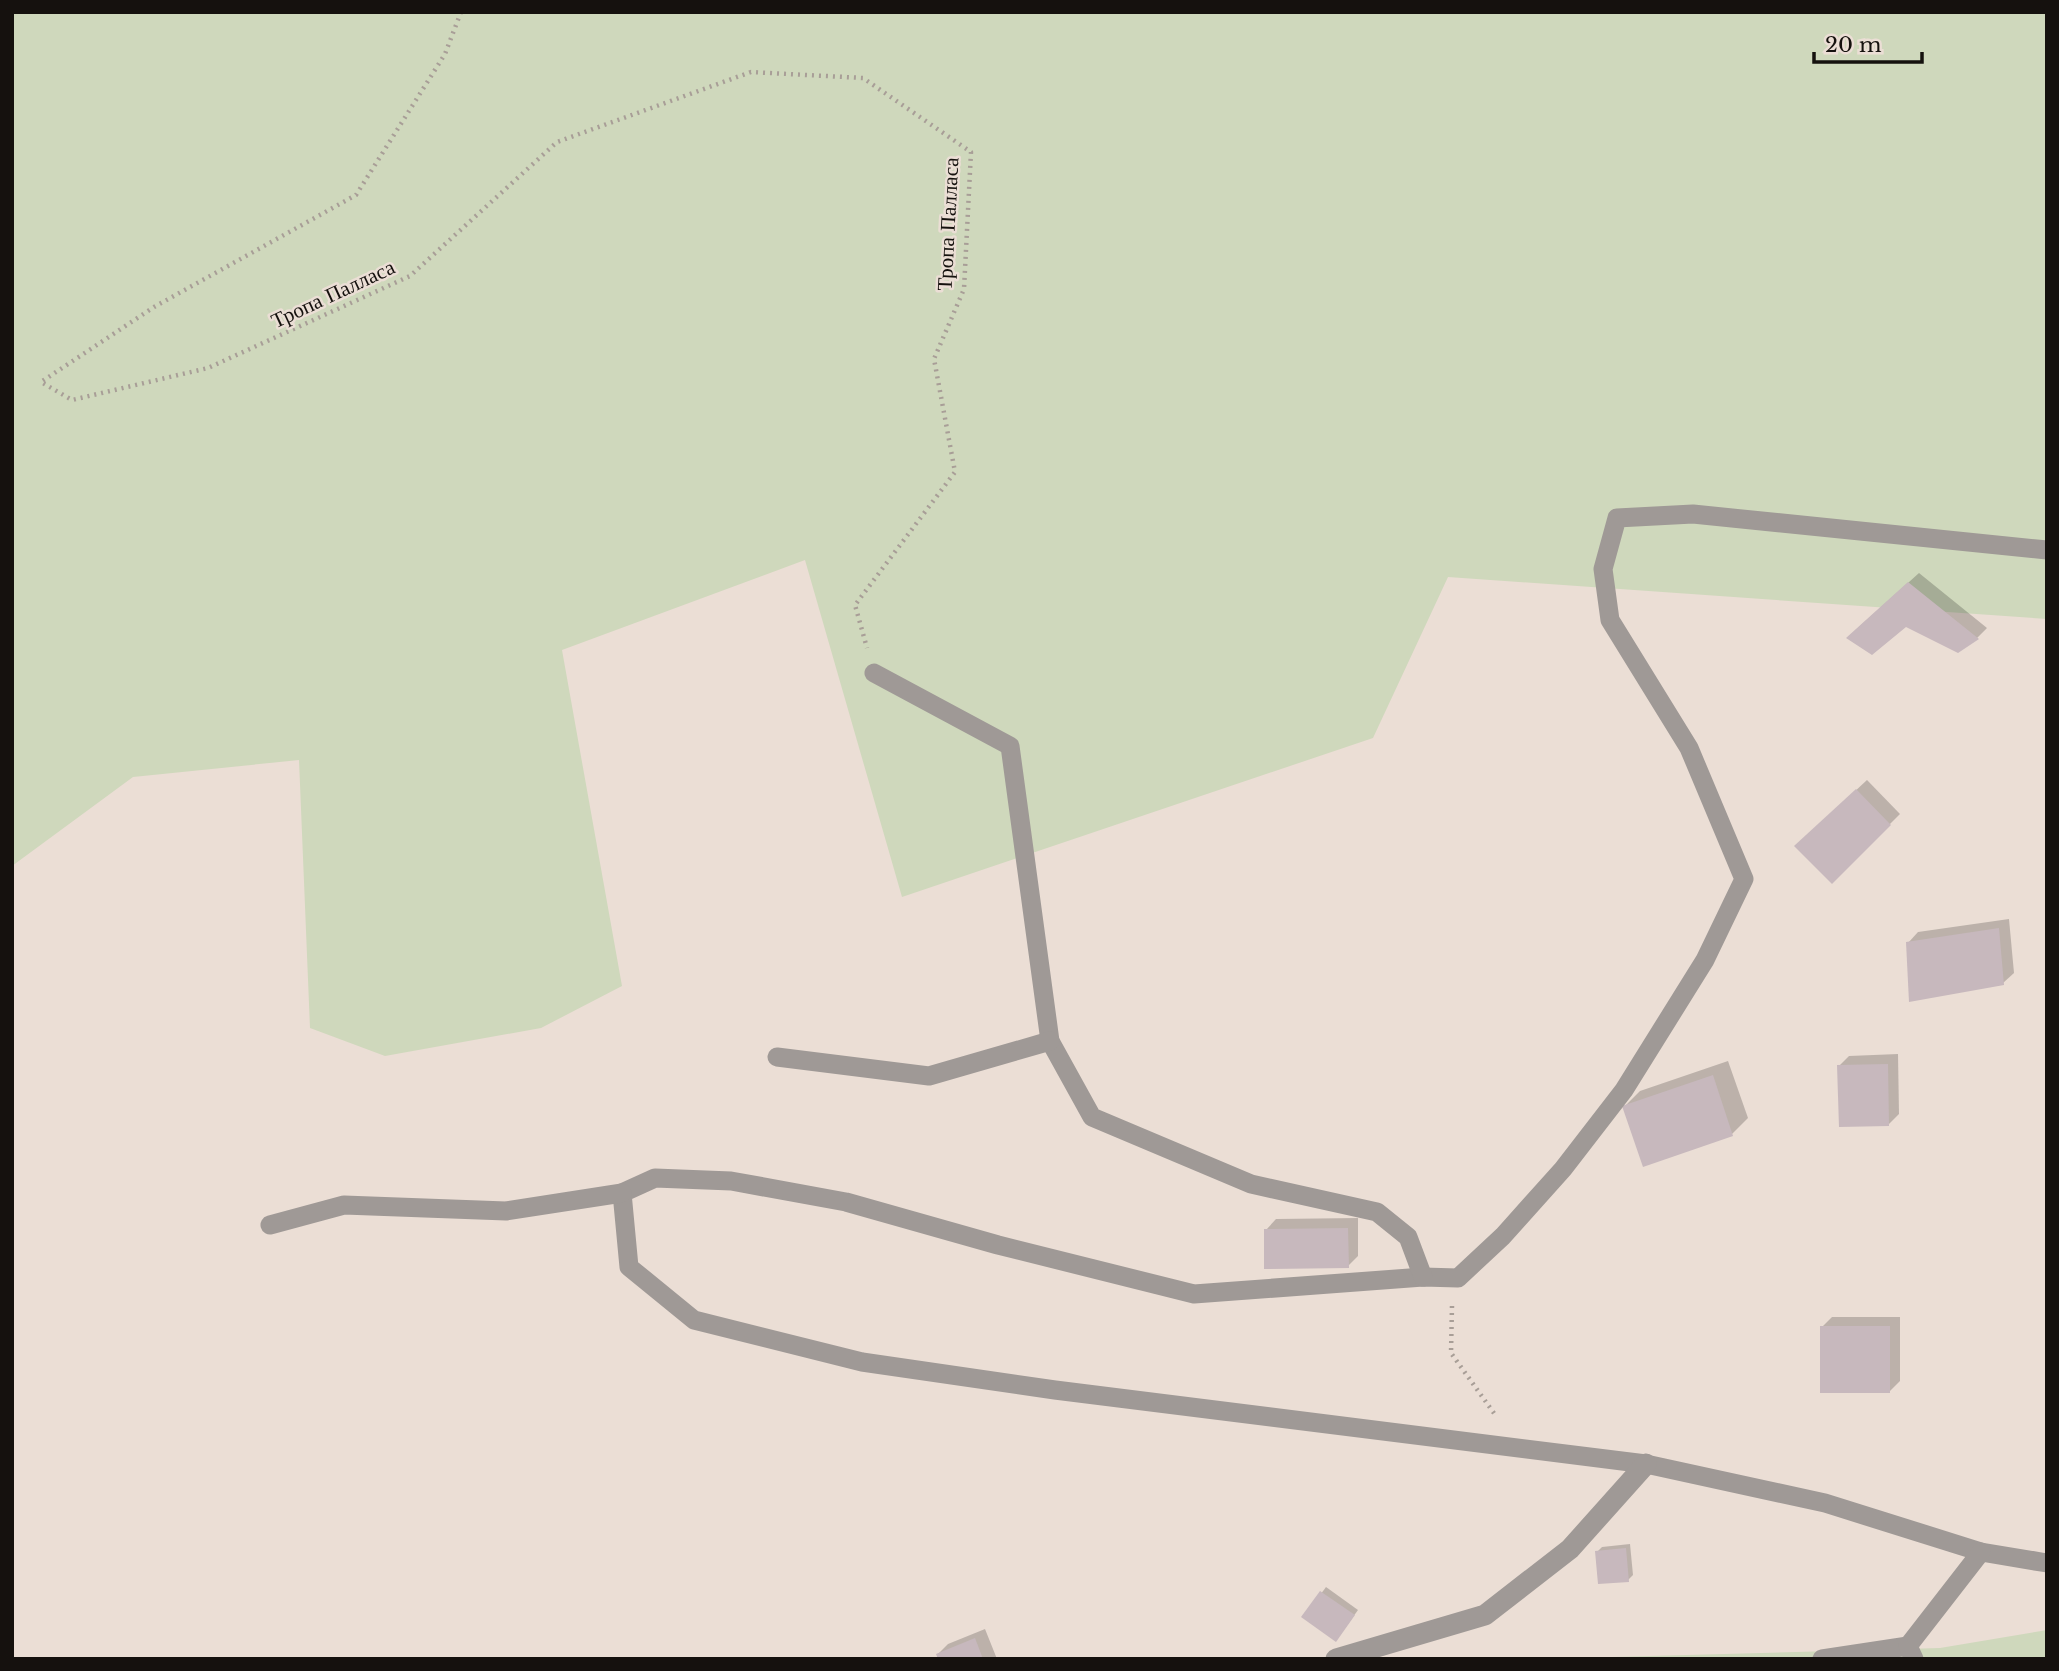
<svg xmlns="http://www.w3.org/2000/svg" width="2059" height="1671" viewBox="0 0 2059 1671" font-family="'Libre Baskerville',serif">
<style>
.green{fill:#cfd8bc}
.shadow{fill:#0003}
.building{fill:#c7b8bd}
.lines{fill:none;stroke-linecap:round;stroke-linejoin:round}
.path{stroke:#a89e97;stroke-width:4.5;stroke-dasharray:2 5;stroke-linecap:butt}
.lane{stroke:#9f9996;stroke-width:19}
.street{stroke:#9f9996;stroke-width:21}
.labels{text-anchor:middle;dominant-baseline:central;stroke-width:5;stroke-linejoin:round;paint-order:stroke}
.street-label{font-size:21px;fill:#15110e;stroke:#ebded5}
</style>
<rect width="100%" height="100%" fill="#ebded5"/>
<g class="green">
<polygon points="12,12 2047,12 2047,619 1448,577 1373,738 902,897 805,560 562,650 622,986 541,1028 385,1056 310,1028 299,760 133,777 12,866"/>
<polygon points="2047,1630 2047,1659 1604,1659 1612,1657 1940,1648"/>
</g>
<g class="shadow">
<polygon points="1919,573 1987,628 1977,638 1906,625 1859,627"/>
<polygon points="1867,780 1900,814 1832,882 1807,836"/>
<polygon points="2009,919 2014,973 2003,983 1908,943 1918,932"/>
<polygon points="1898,1054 1899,1114 1889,1124 1839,1066 1849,1056"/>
<polygon points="1728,1061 1748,1118 1732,1134 1624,1107 1640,1091"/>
<polygon points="1358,1218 1358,1256 1348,1266 1266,1230 1276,1219"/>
<polygon points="1832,1317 1900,1317 1900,1381 1890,1391 1822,1327"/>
<polygon points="1630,1544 1633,1575 1628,1580 1597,1552 1602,1547"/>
<polygon points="1326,1587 1358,1610 1340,1635 1304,1617"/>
<polygon points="985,1629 997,1659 940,1659 938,1654 948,1644"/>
</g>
<g class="building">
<polygon points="1908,582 1979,639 1958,653 1906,627 1872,655 1846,638"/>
<polygon points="1856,789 1891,825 1832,884 1794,846"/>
<polygon points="1999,928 2004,985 1909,1002 1906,942"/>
<polygon points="1888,1064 1889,1126 1839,1127 1837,1065"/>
<polygon points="1713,1075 1733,1136 1643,1167 1622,1106"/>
<polygon points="1348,1228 1349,1268 1264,1269 1264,1229"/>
<rect x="1820" y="1326" width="70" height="67"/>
<polygon points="1626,1548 1629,1582 1598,1584 1595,1551"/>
<polygon points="1320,1591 1355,1615 1336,1642 1301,1617"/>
<polygon points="975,1638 983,1659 938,1659 936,1654"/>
</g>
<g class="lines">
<g class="path">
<polyline points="461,12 445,54 356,195 154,307 41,382 72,400 208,368 410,276 557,142 751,72 863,78 971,152 964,289 934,359 955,472 855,605 867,648"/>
<polyline points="1452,1306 1451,1353 1496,1416"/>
</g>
<g class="lane">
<polyline points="2047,550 1693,514 1617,518 1603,569 1610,620 1689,748 1744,879 1705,960 1624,1090 1563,1169 1503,1236 1458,1278 1423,1277 1194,1294 998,1245 846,1202 731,1181 655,1178 622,1193 629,1267 694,1320 862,1362 1055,1390 1646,1464 1825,1503 1981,1552 2047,1563"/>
<polyline points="874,673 1010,746 1050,1041 1092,1117 1251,1184 1377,1212 1408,1237 1423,1277"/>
<polyline points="777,1057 929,1076 1050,1041"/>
<polyline points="270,1225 344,1205 506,1211 622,1193"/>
<polyline points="1822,1659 1908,1646"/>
<polyline points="1914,1659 1908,1646 1981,1552"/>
</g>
<polyline class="street" points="1336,1659 1485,1615 1570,1549 1646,1464"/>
</g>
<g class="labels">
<g class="street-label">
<text transform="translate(948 224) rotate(-87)">Тропа Палласа</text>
<text transform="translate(333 294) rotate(-25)">Тропа Палласа</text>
</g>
</g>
<rect width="2059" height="1671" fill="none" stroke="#15110e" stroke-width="28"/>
<path d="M1814 52v10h108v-10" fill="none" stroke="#15110e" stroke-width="3.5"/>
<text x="1825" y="52" font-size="21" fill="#15110e" stroke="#ebded5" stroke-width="5" paint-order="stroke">20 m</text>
</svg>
